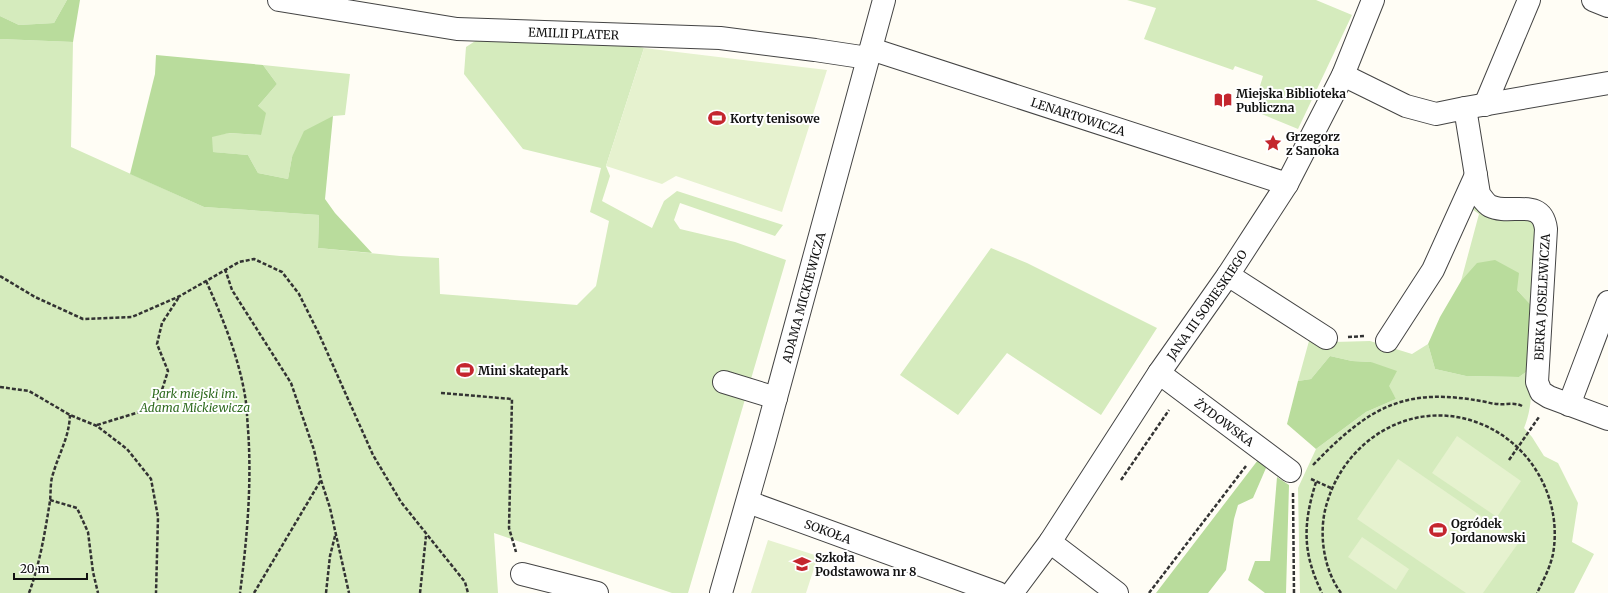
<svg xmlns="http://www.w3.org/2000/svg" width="1608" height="593" viewBox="0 0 1608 593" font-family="Merriweather,serif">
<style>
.green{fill:#d5ebbd}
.forest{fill:#b9dc9c}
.pitch{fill:#e6f2cf}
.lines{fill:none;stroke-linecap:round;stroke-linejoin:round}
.minor-casing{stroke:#444;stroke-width:24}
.path{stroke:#333;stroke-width:2.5;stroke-dasharray:4 2;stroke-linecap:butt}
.minor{stroke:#fff;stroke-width:22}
.labels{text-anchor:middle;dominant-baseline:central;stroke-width:4;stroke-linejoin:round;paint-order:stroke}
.street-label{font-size:12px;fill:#111;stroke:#fff}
.poi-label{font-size:12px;font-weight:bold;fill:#111;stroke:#fff;text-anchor:start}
.park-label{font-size:12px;font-style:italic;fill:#2f6b1f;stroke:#fff}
</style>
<rect width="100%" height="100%" fill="#fffdf5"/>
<g class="green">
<polygon points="0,0 67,0 54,23 19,25 0,16"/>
<polygon points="1127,0 1316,0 1352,15 1298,129 1257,112 1264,89 1260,86 1263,76 1235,66 1233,70 1144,39 1156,8"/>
<polygon points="480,38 621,42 644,48 606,166 610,176 602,201 652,228 664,201 677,191 783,225 775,236 680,203 674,220 680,229 735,242 786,260 688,593 672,593 494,533 498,593 0,593 0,39 73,42 71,147 204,207 319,215 318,248 400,256 439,258 440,294 577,305 596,286 609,221 590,212 601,168 523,149 464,74 466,47"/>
<polygon points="263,65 350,74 345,115 333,116 292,157 288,179 258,173 248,155 212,152 212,136 228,133 261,135 258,106 277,84"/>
<polygon points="1470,202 1531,220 1538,235 1534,321 1530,304 1517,290 1461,281 1479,214 1469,207"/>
<polygon points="991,248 1027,263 1157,328 1101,415 1007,353 958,415 900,375"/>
<path d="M1319,340L1334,342L1370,341L1412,354L1428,344L1435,369L1466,376L1519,377L1530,369C1532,391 1532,408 1524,428L1532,437L1544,456L1558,463L1578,503L1572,542L1594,554L1574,593H1300L1298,488L1316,449L1366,412L1396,399L1371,362L1352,361L1330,356L1311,379L1298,381L1309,341Z"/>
</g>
<g class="forest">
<polygon points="67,0 80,0 73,42 0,39 0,16 19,25 54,23"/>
<polygon points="156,55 263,65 277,84 258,106 266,113 261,135 229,133 212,137 213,152 248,155 258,173 288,179 292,157 304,131 333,116 325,199 335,213 372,253 318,248 319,215 204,207 130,174 155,74"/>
<polygon points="1495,260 1519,273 1517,290 1530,304 1534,321 1530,369 1519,377 1466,376 1435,369 1428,344 1440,317 1461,281 1477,263"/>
<polygon points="1330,356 1352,361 1371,362 1397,371 1389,386 1396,399 1366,412 1316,449 1287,424 1298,381 1311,379"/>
<polygon points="1258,460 1266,468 1253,498 1238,505 1234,519 1226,570 1208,593 1156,593"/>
<polygon points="1277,477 1289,485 1286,593 1265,593 1248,580 1255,561 1270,561"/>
</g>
<g class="pitch">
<polygon points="644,48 827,70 782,212 676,176 662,184 606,166"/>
<polygon points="1457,436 1521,481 1497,517 1432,473"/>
<polygon points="1398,459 1519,542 1483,593 1466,593 1357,519"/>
<polygon points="1362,537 1409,569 1396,590 1348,557"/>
<polygon points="768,540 818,556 806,593 751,593"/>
</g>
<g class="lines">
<g class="minor-casing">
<g id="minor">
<path id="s1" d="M279,0L457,29L720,38L815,50L868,58"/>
<polyline points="1593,0 1608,6"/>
<path id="s2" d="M871,49L1287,184"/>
<path d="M1343,75L1406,106L1436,114L1465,108L1479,194C1482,198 1486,204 1490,206C1510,216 1542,196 1546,229L1537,382L1541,392L1549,397L1608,419"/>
<polyline points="1485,105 1529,0"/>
<polyline points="1465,108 1608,83"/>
<polyline points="1228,275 1326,338"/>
<polyline points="1387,341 1433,270 1476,175"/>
<path id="s3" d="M1159,373L1290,471"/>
<polyline points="724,382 776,398"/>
<polyline points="1569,405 1608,302"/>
<path id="s4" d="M748,502L998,593"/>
<polyline points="1050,542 1117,593"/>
<polyline points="522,574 597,593"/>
<path id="s5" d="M721,593L764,442L884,0"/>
<path id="s6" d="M1012,593L1050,542L1159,373L1228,275L1287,184L1343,75L1373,0"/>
</g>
</g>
<g class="path">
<polyline points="225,269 232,290 291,383 314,450 321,480 330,508 349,593"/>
<polyline points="0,276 35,297 83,319 132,317 180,296 239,262 254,259 282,272 299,294 319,334 373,455 401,502 465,582 468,593"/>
<path d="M206,281C222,316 239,358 245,396C247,407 247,418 248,429C252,484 247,539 240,593"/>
<polyline points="1348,337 1365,336"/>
<polyline points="0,387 29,391 70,415 97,426 127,449 151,479 158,517 156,593"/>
<polyline points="441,393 512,399 509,528 516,552"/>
<polyline points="97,425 146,410 160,396 168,371 157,344 162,323 179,297"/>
<polyline points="1509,460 1539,417"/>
<path d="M1313,465C1369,407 1404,386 1486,402C1490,403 1494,404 1498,404C1506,405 1515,402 1522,406"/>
<polyline points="1311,479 1331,488"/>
<polyline points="1121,480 1169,410"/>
<path d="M1316,482C1303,524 1302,552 1322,593"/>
<polyline points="1293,493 1294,593"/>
<polyline points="50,500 77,508 88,532 93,572 98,593"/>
<path d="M29,593C40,563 45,532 50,501C51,492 50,482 53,474C59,453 69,438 70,415"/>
<polyline points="254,593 321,480"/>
<polyline points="326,593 330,556 335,536"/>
<polyline points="420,593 426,536"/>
<polyline points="1149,593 1246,466"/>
<path d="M1341,593C1323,569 1318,531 1327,503C1345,441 1409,400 1473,421C1529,439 1563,497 1553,554C1550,568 1543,581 1537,593"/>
</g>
<use href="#minor" class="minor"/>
</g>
<defs>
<g id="library-bare" transform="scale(1.38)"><path d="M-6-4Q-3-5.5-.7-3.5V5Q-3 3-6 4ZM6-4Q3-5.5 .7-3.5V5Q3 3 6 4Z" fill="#c4262e" stroke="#fff" stroke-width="2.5" paint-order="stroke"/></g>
<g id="stadium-bare" transform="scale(1.38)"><path d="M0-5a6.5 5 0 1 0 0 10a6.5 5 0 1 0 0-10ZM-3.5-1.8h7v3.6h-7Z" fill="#c4262e" stroke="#fff" stroke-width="2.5" paint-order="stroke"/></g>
<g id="sight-bare" transform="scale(1.38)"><path d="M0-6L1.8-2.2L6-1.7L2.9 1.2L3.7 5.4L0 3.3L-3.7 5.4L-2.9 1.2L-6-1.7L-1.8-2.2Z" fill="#c4262e" stroke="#fff" stroke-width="2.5" paint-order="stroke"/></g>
<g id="school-bare" transform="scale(1.38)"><path d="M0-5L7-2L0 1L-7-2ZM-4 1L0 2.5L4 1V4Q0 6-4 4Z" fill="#c4262e" stroke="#fff" stroke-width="2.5" paint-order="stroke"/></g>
</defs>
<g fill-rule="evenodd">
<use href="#library-bare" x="1223" y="100"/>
<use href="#stadium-bare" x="717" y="118"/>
<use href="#sight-bare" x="1273" y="143"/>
<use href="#stadium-bare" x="465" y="370"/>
<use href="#stadium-bare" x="1438" y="530"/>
<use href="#school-bare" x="802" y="564"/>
</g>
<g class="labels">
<g class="street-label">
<text stroke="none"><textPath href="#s1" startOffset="297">EMILII PLATER</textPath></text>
<text stroke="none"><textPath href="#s2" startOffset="218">LENARTOWICZA</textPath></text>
<text stroke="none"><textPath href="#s5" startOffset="307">ADAMA MICKIEWICZA</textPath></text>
<text transform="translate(1542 297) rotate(-87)">BERKA JOSELEWICZA</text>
<text stroke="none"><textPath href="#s6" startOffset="348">JANA III SOBIESKIEGO</textPath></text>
<text stroke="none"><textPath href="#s3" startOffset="82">ŻYDOWSKA</textPath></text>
<text stroke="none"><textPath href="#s4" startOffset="85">SOKOŁA</textPath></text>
</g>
<g class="poi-label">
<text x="1236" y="93">Miejska Biblioteka<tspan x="1236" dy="14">Publiczna</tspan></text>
<text x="730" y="118">Korty tenisowe</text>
<text x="1286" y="136">Grzegorz<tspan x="1286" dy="14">z Sanoka</tspan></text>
<text x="478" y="370">Mini skatepark</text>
<text x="1451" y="523">Ogródek<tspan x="1451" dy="14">Jordanowski</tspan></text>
<text x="815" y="557">Szkoła<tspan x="815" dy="14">Podstawowa nr 8</tspan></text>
</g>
<g class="park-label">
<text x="195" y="393">Park miejski im.<tspan x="195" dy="14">Adama Mickiewicza</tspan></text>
</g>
</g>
<path d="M14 573v6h73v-6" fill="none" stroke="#111111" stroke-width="2"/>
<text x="20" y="573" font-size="12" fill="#111111" stroke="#ffffff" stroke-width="3" paint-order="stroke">20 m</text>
</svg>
